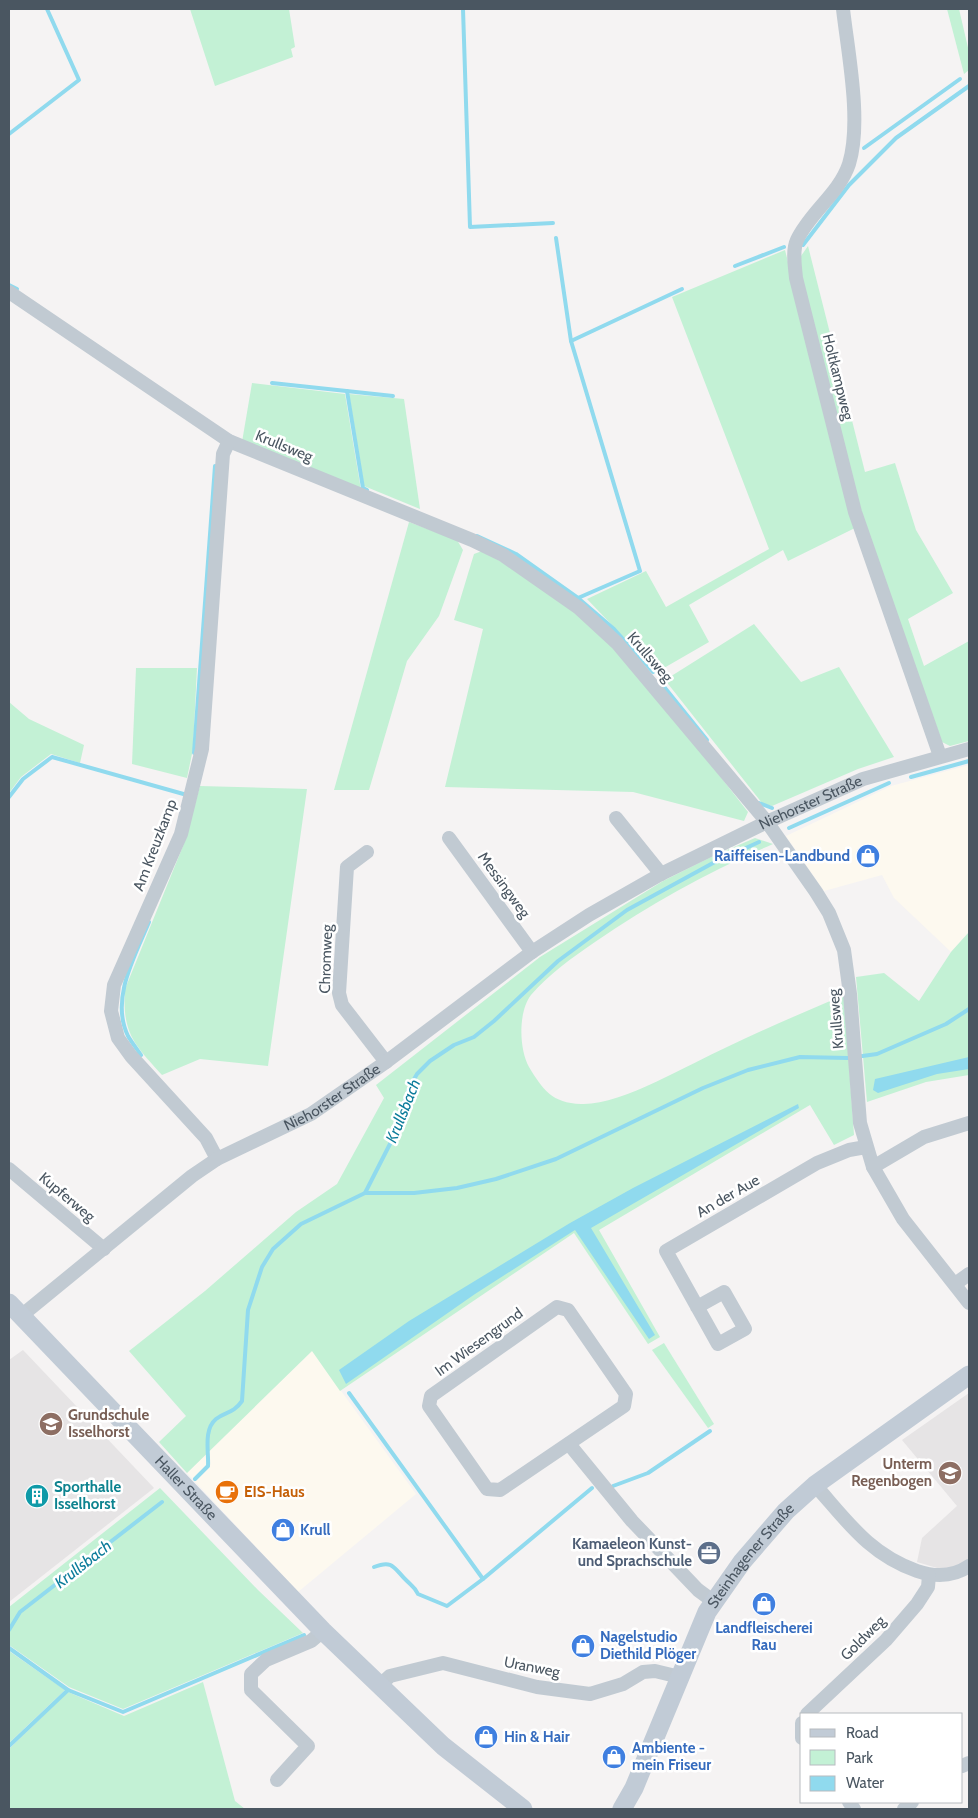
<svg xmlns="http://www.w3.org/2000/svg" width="978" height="1818" viewBox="0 0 978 1818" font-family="Cabin,sans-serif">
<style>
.commercial{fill:#fdf9ef}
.education{fill:#e6e4e5}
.green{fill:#c3f1d5}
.water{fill:#90daee}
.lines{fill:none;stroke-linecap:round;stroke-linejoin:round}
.stream{stroke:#90daee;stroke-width:4}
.street{stroke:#c1cad2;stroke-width:14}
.secondary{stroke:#c1cbd6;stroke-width:19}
.labels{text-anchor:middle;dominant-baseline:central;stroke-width:5;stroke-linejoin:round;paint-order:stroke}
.street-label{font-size:15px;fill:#4a5661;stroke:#fff}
.shop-label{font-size:15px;font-weight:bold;fill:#366cbe;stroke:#fff;text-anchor:start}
.education-label{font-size:15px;font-weight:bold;fill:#785e54;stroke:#fff;text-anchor:start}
.culture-label{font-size:15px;font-weight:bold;fill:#0d838f;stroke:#fff;text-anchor:start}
.food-label{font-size:15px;font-weight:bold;fill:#c56008;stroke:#fff;text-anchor:start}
.service-label{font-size:15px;font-weight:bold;fill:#4e5e75;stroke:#fff;text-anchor:end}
.water-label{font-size:16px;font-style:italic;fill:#0c7c9b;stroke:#fff}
</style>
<rect width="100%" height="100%" fill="#f5f3f3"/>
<g class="commercial">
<polygon points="969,765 969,932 951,952 894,898 882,875 824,891 786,836 891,786"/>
<polygon points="312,1351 416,1494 298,1592 187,1473"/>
</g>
<g class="education">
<polygon points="23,1350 154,1488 9,1602 9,1360"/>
<polygon points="969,1393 969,1561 951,1568 937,1568 917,1562 922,1538 957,1506 902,1440"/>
</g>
<g class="green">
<polygon points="190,9 289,9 295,47 291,49 293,57 215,86"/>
<polygon points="947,9 959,9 969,52 969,70 964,74"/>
<polygon points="808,246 865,472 895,463 916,530 953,593 908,619 924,666 969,641 969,741 950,746 942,742 861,512 801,277 801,256"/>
<polygon points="785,250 855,528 788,561 783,550 689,605 709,642 657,672 587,599 646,571 666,607 769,549 672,297"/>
<polygon points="252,383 345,394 361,490 242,442"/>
<polygon points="349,394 404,399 420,509 364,486"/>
<polygon points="409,522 457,540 463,550 439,616 407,661 369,790 334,790"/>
<path d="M482,551C510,566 553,592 577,613C643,671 694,744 748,812L744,821L633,792L445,787L483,629L454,620L474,554Z"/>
<polygon points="754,624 801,682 839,667 894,757 858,769 772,806 762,803 665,680"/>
<polygon points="136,668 197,668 193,749 187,778 132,764"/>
<polygon points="9,702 29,719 84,745 80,763 51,754 21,777 9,793"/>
<path d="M200,786L307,789L268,1066L200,1059L162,1075C134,1044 122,1033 125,989L183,846Z"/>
<path d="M755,838L773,844C710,871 651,903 595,942C573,957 549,974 531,995C518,1012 519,1049 529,1067C543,1090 552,1103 581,1104C620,1106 689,1064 727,1047C766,1028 805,1012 844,995L854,1135L834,1145L810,1105L599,1230L660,1337L648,1344L574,1233L340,1391L312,1351L187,1473L159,1442L186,1416L129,1351L205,1291L296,1212L337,1184L384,1098L376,1085L540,957L663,881L713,856Z"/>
<polygon points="969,932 969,1075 926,1082 867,1102 856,977 884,973 919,1001 951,952"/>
<polygon points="664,1343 714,1424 708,1428 652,1350"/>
<polygon points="160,1488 258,1590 303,1633 123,1709 69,1687 9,1645 9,1607"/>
<polygon points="9,1651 65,1690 9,1743"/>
<polygon points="203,1682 235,1801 245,1809 9,1809 9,1749 68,1692 124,1716"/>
</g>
<g class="water">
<polygon points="969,1057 969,1069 937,1074 878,1093 873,1090 875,1079"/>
<polygon points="798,1104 799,1108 591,1228 655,1335 649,1339 575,1230 475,1294 346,1384 339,1370 409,1321 570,1223 633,1188"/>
</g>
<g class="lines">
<g class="stream">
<polyline points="463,9 470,227 553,223"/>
<polyline points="9,134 79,80 47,9"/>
<polyline points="864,148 960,79"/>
<polyline points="556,238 571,341 640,571 578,598"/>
<polyline points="803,245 849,185 896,138 969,86"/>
<polyline points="735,266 784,247"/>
<polyline points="9,285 17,289"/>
<polyline points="571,341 682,289"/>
<polyline points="272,383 393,396"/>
<polyline points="347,391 363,488 367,490"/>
<polyline points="477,536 516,554 578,598 614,629 653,672"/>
<polyline points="661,683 707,740"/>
<polyline points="194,753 215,466"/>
<polyline points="911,777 969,761"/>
<polyline points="9,797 23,779 52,757 187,795"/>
<polyline points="759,803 772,808"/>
<polyline points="789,828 889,783"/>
<path d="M141,1055C137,1049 132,1043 128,1036C110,999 135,956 149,922"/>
<polyline points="365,1193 414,1193 457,1188 496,1179 556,1159 703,1088 748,1070 800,1057 848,1058 877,1054 946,1024 969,1009"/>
<polyline points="349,1393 483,1579 592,1488"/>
<path d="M195,1479L208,1466C209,1452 203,1430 216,1419C226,1411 233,1414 242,1401L248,1310L262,1267L273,1249L301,1224L365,1193L392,1140L409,1088L417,1074L430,1061L454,1045L474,1037L494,1021L558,961L627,910L713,863L759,842"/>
<polyline points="613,1486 648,1473 710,1431"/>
<path d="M374,1567C394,1559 394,1569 407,1581C412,1586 415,1587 418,1594L447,1606L483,1579"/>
<polyline points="9,1630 20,1612 162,1502"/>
<polyline points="9,1648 68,1690 123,1712 304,1635"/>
<polyline points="9,1746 68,1690"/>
</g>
<g class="street">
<path d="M843,9C848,53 862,122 849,164C839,194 810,212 797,240C792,251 795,266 796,278L855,512L940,756"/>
<polyline points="9,292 229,441 472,540 503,555 579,608 617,643 767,822 816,892 829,913 844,950 850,994 860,1123 873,1167 903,1219 969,1303"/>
<polyline points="616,818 661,874"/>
<polyline points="449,838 532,952"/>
<polyline points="367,852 347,867 339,993 342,1005 386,1062"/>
<polyline points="217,1159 206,1138 131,1056 118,1038 111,1011 114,985 181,834 202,749 223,454 229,441"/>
<polyline points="873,1167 924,1137 969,1123"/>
<polyline points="9,1169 104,1249"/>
<polyline points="955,1284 969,1274"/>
<polygon points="557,1307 568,1310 626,1394 624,1406 500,1490 487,1489 429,1406 431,1396"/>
<polyline points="697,1307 724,1292 745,1329 718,1344 666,1251 817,1163 849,1150 866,1147"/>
<path id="s1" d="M21,1316L192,1176L217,1159L311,1114L386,1062L532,952L589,915L661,874L767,822L863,779L969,749"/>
<polyline points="569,1444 632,1521 698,1590 713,1601"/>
<path d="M815,1485C847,1521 869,1554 917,1571C935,1577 953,1577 969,1566"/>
<polyline points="379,1686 390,1676 443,1663 537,1687 590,1694 623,1684 643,1672 655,1671 680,1677"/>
<polyline points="807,1714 886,1640 917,1604 928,1587 929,1575"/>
<polyline points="802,1723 802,1738"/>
<polyline points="962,1766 969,1763"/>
<polyline points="277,1780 308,1746 251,1690 251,1674 266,1660 311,1641 323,1631"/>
<polyline points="849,1802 854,1809"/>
<polyline points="904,1809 912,1802"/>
</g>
<g class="secondary">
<path id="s2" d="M9,1303L323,1631L443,1746L523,1809"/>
<path id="s3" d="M622,1809L634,1788L707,1612L742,1562L786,1511L815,1485L969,1375"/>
</g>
</g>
<defs>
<g id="shop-disc" transform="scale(1.25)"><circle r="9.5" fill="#3f7fe0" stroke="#fff"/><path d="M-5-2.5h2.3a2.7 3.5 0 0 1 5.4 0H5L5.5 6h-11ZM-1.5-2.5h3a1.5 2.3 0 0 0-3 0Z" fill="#fff"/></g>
<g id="school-disc" transform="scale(1.25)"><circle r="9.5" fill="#8d6e63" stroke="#fff"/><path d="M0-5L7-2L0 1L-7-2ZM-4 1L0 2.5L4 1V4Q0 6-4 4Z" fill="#fff"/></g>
<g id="cafe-disc" transform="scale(1.25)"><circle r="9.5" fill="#e8710a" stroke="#fff"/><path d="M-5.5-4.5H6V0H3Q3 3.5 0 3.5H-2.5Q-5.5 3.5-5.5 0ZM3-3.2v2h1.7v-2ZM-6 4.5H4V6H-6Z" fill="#fff"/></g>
<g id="building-disc" transform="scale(1.25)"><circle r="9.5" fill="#0f9aa8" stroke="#fff"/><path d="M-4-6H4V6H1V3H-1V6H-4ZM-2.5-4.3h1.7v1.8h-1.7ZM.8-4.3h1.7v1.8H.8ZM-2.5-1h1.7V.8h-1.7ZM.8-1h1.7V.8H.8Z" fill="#fff"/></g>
<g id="office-disc" transform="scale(1.25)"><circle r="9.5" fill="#5c6f8a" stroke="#fff"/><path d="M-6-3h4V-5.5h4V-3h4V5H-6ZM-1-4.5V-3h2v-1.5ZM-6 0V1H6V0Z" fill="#fff"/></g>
</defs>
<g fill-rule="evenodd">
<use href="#shop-disc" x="868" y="856"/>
<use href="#school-disc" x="51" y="1424"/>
<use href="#school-disc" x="950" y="1473"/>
<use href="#cafe-disc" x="227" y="1492"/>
<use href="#building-disc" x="37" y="1496"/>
<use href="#shop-disc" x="283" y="1530"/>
<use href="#office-disc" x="709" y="1553"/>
<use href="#shop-disc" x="764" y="1604"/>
<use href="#shop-disc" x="583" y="1646"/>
<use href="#shop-disc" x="486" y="1737"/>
<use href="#shop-disc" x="614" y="1757"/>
</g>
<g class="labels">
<g class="street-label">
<text transform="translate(838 377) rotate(76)">Holtkampweg</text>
<text transform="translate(284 446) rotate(22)">Krullsweg</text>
<text transform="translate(650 657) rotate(49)">Krullsweg</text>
<text stroke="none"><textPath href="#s1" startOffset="946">Niehorster Straße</textPath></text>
<text transform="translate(155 845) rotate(-69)">Am Kreuzkamp</text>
<text transform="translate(504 885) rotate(54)">Messingweg</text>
<text transform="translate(326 959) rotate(-88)">Chromweg</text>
<text transform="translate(836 1019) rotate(-95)">Krullsweg</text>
<text stroke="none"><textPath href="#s1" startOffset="382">Niehorster Straße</textPath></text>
<text transform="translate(728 1196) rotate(-30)">An der Aue</text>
<text transform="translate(67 1197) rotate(40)">Kupferweg</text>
<text transform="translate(479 1342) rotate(-36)">Im Wiesengrund</text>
<text stroke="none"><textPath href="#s2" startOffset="256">Haller Straße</textPath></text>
<text stroke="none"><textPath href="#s3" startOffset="286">Steinhagener Straße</textPath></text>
<text transform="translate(863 1638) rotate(-45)">Goldweg</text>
<text transform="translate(532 1667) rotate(11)">Uranweg</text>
</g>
<g class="shop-label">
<text x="850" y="856" text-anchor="end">Raiffeisen-Landbund</text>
<text x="300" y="1530">Krull</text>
<text x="764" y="1628" text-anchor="middle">Landfleischerei<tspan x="764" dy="17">Rau</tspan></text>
<text x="600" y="1637">Nagelstudio<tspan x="600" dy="17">Diethild Plöger</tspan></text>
<text x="504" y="1737">Hin &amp; Hair</text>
<text x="632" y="1748">Ambiente -<tspan x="632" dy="17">mein Friseur</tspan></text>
</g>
<g class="education-label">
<text x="68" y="1415">Grundschule<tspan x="68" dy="17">Isselhorst</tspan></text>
<text x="932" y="1464" text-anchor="end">Unterm<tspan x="932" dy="17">Regenbogen</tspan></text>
</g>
<g class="culture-label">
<text x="54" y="1487">Sporthalle<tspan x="54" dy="17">Isselhorst</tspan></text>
</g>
<g class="food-label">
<text x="244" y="1492">EIS-Haus</text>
</g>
<g class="service-label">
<text x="692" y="1544">Kamaeleon Kunst-<tspan x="692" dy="17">und Sprachschule</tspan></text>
</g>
<g class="water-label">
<text transform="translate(403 1111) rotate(-68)">Krullsbach</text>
<text transform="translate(83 1564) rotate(-38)">Krullsbach</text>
</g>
</g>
<rect width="978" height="1818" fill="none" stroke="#4a5661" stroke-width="20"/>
<rect x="800" y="1713" width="162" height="90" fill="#ffffff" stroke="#b7bbc0"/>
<rect x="810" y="1729" width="25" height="8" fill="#c1cbd6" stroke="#b7bbc0"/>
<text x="846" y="1738" font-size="15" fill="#4a5661">Road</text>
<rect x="810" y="1750" width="25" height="15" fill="#c3f1d5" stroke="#b7bbc0"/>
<text x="846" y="1763" font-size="15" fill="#4a5661">Park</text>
<rect x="810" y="1776" width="25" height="15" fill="#90daee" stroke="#b7bbc0"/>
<text x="846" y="1788" font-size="15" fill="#4a5661">Water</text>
</svg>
